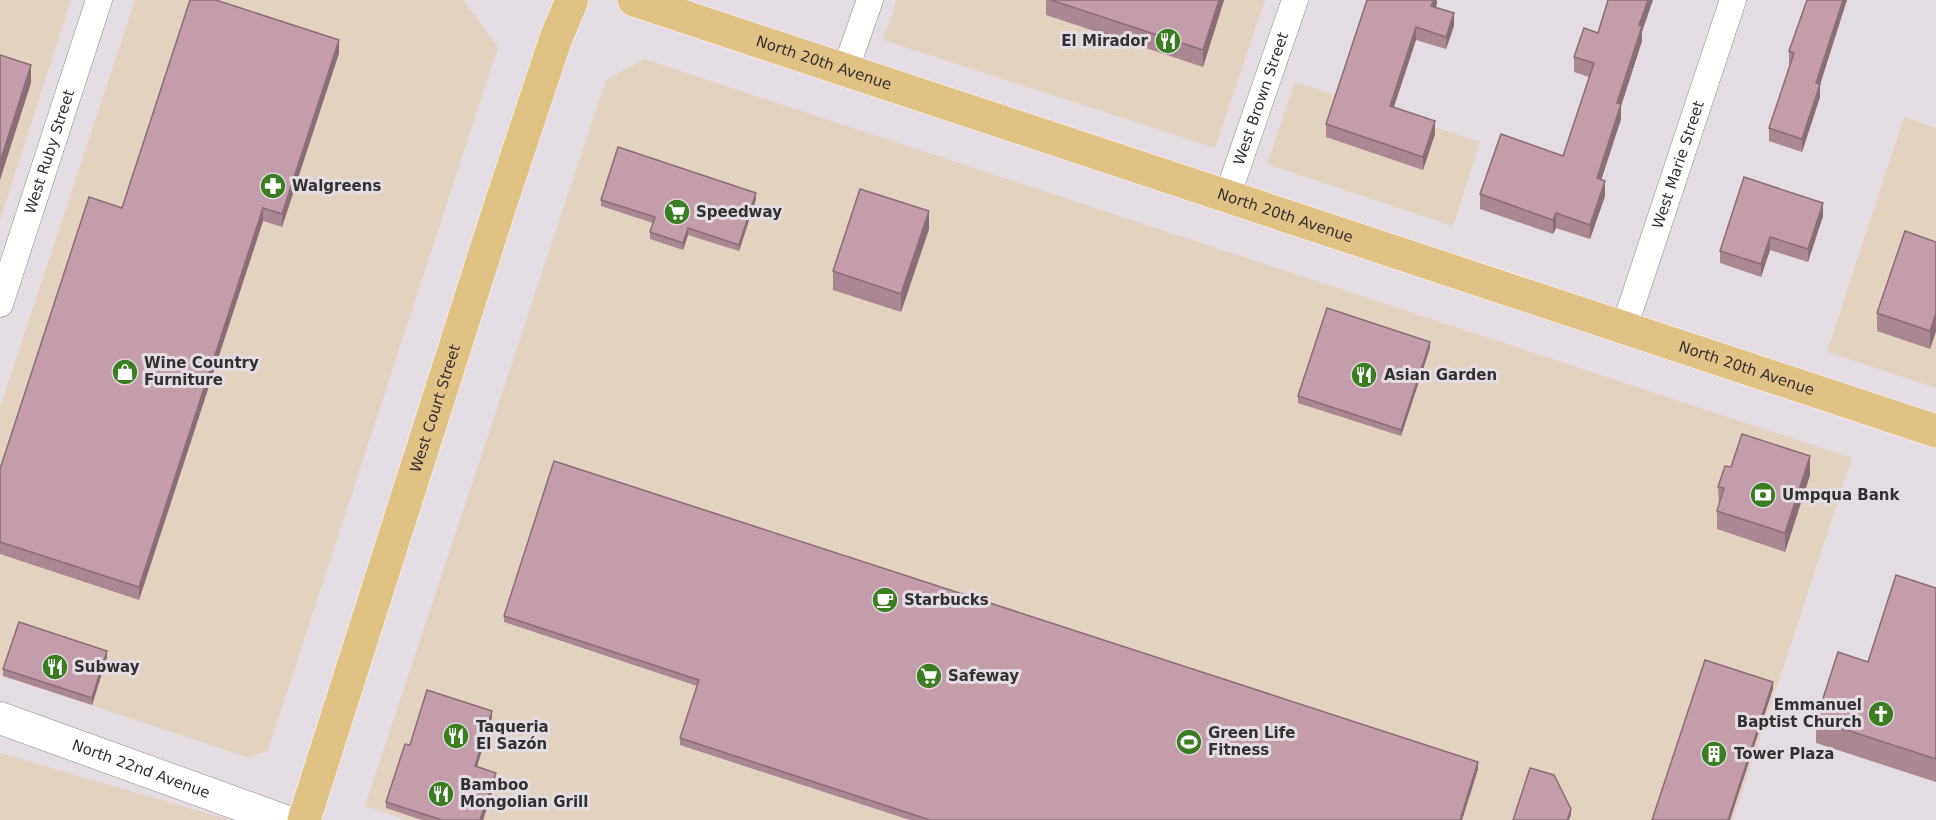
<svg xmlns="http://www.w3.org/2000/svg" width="1936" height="820" viewBox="0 0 1936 820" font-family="'DejaVu Sans',sans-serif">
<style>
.commercial{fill:#e2d2c0}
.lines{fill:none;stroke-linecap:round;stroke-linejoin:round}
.minor-casing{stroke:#918990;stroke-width:27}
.tertiary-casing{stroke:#918990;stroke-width:33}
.primary-casing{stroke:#fff;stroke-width:34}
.minor{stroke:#fff;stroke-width:26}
.tertiary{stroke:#fff;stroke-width:32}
.primary{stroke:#e0c285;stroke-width:33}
.wall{fill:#a98793}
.shaded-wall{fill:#896e78}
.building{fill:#c49dab;stroke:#896e78;stroke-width:1.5}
.labels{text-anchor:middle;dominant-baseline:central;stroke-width:6;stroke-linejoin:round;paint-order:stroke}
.poi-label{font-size:15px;font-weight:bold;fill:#333033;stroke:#e4dce3;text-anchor:start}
.street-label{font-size:15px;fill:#333033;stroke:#e4dce3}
</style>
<rect width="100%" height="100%" fill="#e4dce3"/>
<g class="commercial">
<polygon points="0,0 71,0 0,220"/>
<polygon points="135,0 463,0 498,47 268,750 250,758 0,675 0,408"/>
<polygon points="897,0 1265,0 1215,148 883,40"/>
<polygon points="644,59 1852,458 1733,820 407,820 365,806 606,80"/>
<polygon points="1295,82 1480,142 1453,226 1267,164"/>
<polygon points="1904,117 1936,128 1936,388 1827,352"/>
<polygon points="0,753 230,820 0,820"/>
</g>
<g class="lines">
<g class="minor-casing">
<g id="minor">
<polyline points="845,71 870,0"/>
<path id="s1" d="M1227,197L1295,0"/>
<path id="s2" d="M0,304L99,0"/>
<path id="s3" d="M1624,328L1733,0"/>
</g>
</g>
<g class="tertiary-casing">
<g id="tertiary">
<path id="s4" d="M0,718L282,820"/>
</g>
</g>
<g class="primary-casing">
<g id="primary">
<path id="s5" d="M634,0L1936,431"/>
<path id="s6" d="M304,820L499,209L556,38L572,0"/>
</g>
</g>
<use href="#minor" class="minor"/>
<use href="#tertiary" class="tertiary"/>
<use href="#primary" class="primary"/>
</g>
<g class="wall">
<polygon points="1046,0 1224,0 1203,67 1046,15"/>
<polygon points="1437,0 1436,7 1454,26 1446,49 1416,40 1394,107 1435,134 1423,170 1326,137 1326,124"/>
<polygon points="1807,0 1820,85 1820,97 1802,152 1769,141 1769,128 1790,65 1789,64 1789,51"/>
<polygon points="1642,32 1642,41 1621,106 1621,119 1601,180 1605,196 1590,239 1556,228 1553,234 1480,209 1480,194 1563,156 1589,77 1574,72 1574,57 1598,33"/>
<polygon points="339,53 282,227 263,221 139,600 0,554 0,469 122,208"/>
<polygon points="756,199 739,251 688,235 683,250 650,239 650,232 653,223 601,206 601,200"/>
<polygon points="1823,216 1808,262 1770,250 1761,277 1720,263 1720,251"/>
<polygon points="929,229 901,312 833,290 833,271"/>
<polygon points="1936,242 1936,331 1930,349 1877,331 1877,313"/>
<polygon points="1430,348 1401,436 1298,403 1298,396"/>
<polygon points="1731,467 1810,475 1785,552 1717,529 1717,511 1719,505 1718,487"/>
<polygon points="1936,588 1936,782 1816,743 1816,720"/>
<polygon points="504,616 1478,769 1462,820 910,820 680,745 680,738 697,686 504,622"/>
<polygon points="107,657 92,705 3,676 3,669"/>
<polygon points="492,717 477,767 496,780 483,820 422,820 386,808 386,802 410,745"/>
</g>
<g class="shaded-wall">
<polygon points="1219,0 1224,0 1203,67 1203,50"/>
<polygon points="1434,0 1437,0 1437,4 1431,18 1431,6"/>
<polygon points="1648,0 1653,0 1642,32 1642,41 1621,106 1621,119 1597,193 1597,178 1617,103 1639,25"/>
<polygon points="1843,0 1847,0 1820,85 1820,97 1802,152 1802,139 1816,83"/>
<polygon points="1454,13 1454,26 1446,49 1446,37"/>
<polygon points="1416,27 1416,40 1390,118 1390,106"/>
<polygon points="339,40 339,53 282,227 282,214"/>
<polygon points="31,65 31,83 0,180 0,162"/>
<polygon points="1435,121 1435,134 1423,170 1423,157"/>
<polygon points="1605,181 1605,196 1590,239 1590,225"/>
<polygon points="756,193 756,199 739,251 739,245"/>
<polygon points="1823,203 1823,216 1808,262 1808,249"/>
<polygon points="263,208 263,221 139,600 139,587"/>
<polygon points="929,211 929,229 901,312 901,294"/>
<polygon points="1556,213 1556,228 1553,234 1553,220"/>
<polygon points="688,228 688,235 683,250 683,243"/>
<polygon points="1770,237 1770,250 1761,277 1761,264"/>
<polygon points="1936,313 1936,331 1930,349 1930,331"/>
<polygon points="1430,342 1430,348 1401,436 1401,430"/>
<polygon points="1810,456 1810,475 1785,552 1785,533"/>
<polygon points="107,651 107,657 92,705 92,698"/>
<polygon points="1773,682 1773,689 1730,820 1728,820"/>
<polygon points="492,711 492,717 475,773 475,766"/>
<polygon points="1478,762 1478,769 1462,820 1460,820"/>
<polygon points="496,773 496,780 483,820 480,820"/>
<polygon points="1571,809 1571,815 1569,820 1567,820"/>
</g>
<g class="building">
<polygon points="190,0 216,0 339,40 282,214 263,208 139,587 0,542 0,469 89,197 122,208"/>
<polygon points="1051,0 1219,0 1203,50"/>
<polygon points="1367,0 1434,0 1431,6 1454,13 1446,37 1416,27 1390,106 1435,121 1423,157 1326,124"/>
<polygon points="1608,0 1648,0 1639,25 1642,26 1617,103 1621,104 1597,178 1605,181 1590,225 1556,213 1553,220 1480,194 1501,134 1563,156 1594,63 1574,57 1584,28 1598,33"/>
<polygon points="1807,0 1843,0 1816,83 1820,84 1802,139 1769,128 1794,53 1789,51"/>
<polygon points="0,55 31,65 0,162"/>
<polygon points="618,147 756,193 739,245 688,228 683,243 650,232 655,217 601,200"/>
<polygon points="1744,177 1823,203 1808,249 1770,237 1761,264 1720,251"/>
<polygon points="860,189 929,211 901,294 833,271"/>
<polygon points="1905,231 1936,242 1936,313 1930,331 1877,313"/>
<polygon points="1327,308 1430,342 1401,430 1298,396"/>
<polygon points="1742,434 1810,456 1785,533 1717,511 1724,488 1718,487 1725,466 1731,467"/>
<polygon points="554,461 1478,762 1460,820 930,820 680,738 699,680 504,616"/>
<polygon points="1896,575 1936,588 1936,759 1816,720 1838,652 1868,662"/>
<polygon points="19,622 107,651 92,698 3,669"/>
<polygon points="1705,660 1773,682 1728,820 1652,820"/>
<polygon points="427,690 492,711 475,766 496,773 480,820 442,820 386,802 405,744 410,745"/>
<polygon points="1530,768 1554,775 1571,809 1567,820 1513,820"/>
</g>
<defs>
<g id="restaurant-disc" transform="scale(1.35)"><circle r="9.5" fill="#3a7e21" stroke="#e4dce3"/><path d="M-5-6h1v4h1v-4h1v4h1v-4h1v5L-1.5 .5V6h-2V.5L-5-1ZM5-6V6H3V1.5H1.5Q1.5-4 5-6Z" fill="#fff"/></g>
<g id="pharmacy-disc" transform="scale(1.35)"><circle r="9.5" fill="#3a7e21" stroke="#e4dce3"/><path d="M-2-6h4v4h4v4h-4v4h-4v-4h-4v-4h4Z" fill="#fff"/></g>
<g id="supermarket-disc" transform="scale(1.35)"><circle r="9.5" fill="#3a7e21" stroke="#e4dce3"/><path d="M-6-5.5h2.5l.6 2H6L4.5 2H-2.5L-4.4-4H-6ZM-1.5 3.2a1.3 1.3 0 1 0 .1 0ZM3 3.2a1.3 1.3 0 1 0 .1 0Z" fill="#fff"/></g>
<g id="shop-disc" transform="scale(1.35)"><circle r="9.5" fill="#3a7e21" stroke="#e4dce3"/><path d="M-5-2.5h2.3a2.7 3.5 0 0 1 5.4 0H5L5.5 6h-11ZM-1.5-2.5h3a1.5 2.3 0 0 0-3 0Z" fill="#fff"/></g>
<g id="bank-disc" transform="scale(1.35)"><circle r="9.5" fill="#3a7e21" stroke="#e4dce3"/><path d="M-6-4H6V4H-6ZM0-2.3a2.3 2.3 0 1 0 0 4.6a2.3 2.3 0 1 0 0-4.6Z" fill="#fff"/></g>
<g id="cafe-disc" transform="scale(1.35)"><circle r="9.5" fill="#3a7e21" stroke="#e4dce3"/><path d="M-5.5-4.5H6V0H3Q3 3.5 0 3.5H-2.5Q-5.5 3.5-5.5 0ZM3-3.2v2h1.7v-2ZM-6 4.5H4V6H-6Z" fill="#fff"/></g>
<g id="church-disc" transform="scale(1.35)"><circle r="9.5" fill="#3a7e21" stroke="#e4dce3"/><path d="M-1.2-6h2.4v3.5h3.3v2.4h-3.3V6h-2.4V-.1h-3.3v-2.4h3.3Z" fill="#fff"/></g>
<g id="stadium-disc" transform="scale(1.35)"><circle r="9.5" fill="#3a7e21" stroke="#e4dce3"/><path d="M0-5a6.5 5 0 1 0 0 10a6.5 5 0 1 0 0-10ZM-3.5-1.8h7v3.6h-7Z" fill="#fff"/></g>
<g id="building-disc" transform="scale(1.35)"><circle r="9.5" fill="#3a7e21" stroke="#e4dce3"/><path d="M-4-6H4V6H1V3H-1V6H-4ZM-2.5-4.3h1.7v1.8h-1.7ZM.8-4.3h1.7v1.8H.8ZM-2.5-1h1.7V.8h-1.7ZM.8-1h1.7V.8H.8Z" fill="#fff"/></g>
</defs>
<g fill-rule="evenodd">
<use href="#restaurant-disc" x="1168" y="41"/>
<use href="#pharmacy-disc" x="273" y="186"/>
<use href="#supermarket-disc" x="677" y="212"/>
<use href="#shop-disc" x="125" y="372"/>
<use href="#restaurant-disc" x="1364" y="375"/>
<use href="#bank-disc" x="1763" y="495"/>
<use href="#cafe-disc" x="885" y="600"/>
<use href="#restaurant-disc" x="55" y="667"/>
<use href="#supermarket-disc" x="929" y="676"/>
<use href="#church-disc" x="1881" y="714"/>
<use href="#restaurant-disc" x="456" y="736"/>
<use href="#stadium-disc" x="1189" y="742"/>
<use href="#building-disc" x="1714" y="754"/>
<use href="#restaurant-disc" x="441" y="794"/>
</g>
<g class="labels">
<g class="poi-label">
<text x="1148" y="41" text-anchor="end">El Mirador</text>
<text x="292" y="186">Walgreens</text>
<text x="696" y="212">Speedway</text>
<text x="144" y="363">Wine Country<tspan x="144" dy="17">Furniture</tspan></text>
<text x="1384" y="375">Asian Garden</text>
<text x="1782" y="495">Umpqua Bank</text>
<text x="904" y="600">Starbucks</text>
<text x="74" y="667">Subway</text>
<text x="948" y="676">Safeway</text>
<text x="1862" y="705" text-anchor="end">Emmanuel<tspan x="1862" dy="17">Baptist Church</tspan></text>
<text x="476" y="727">Taqueria<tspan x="476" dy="17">El Sazón</tspan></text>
<text x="1208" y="733">Green Life<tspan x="1208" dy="17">Fitness</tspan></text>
<text x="1734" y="754">Tower Plaza</text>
<text x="460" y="785">Bamboo<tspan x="460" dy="17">Mongolian Grill</tspan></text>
</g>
<g class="street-label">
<text stroke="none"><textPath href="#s5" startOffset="200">North 20th Avenue</textPath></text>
<text stroke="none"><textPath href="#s1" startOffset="104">West Brown Street</textPath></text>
<text stroke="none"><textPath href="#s2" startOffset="160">West Ruby Street</textPath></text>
<text stroke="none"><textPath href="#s3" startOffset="172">West Marie Street</textPath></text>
<text stroke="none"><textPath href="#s5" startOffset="686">North 20th Avenue</textPath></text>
<text stroke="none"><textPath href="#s5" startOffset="1172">North 20th Avenue</textPath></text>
<text stroke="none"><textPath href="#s6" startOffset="432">West Court Street</textPath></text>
<text stroke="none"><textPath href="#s4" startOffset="150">North 22nd Avenue</textPath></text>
</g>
</g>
</svg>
